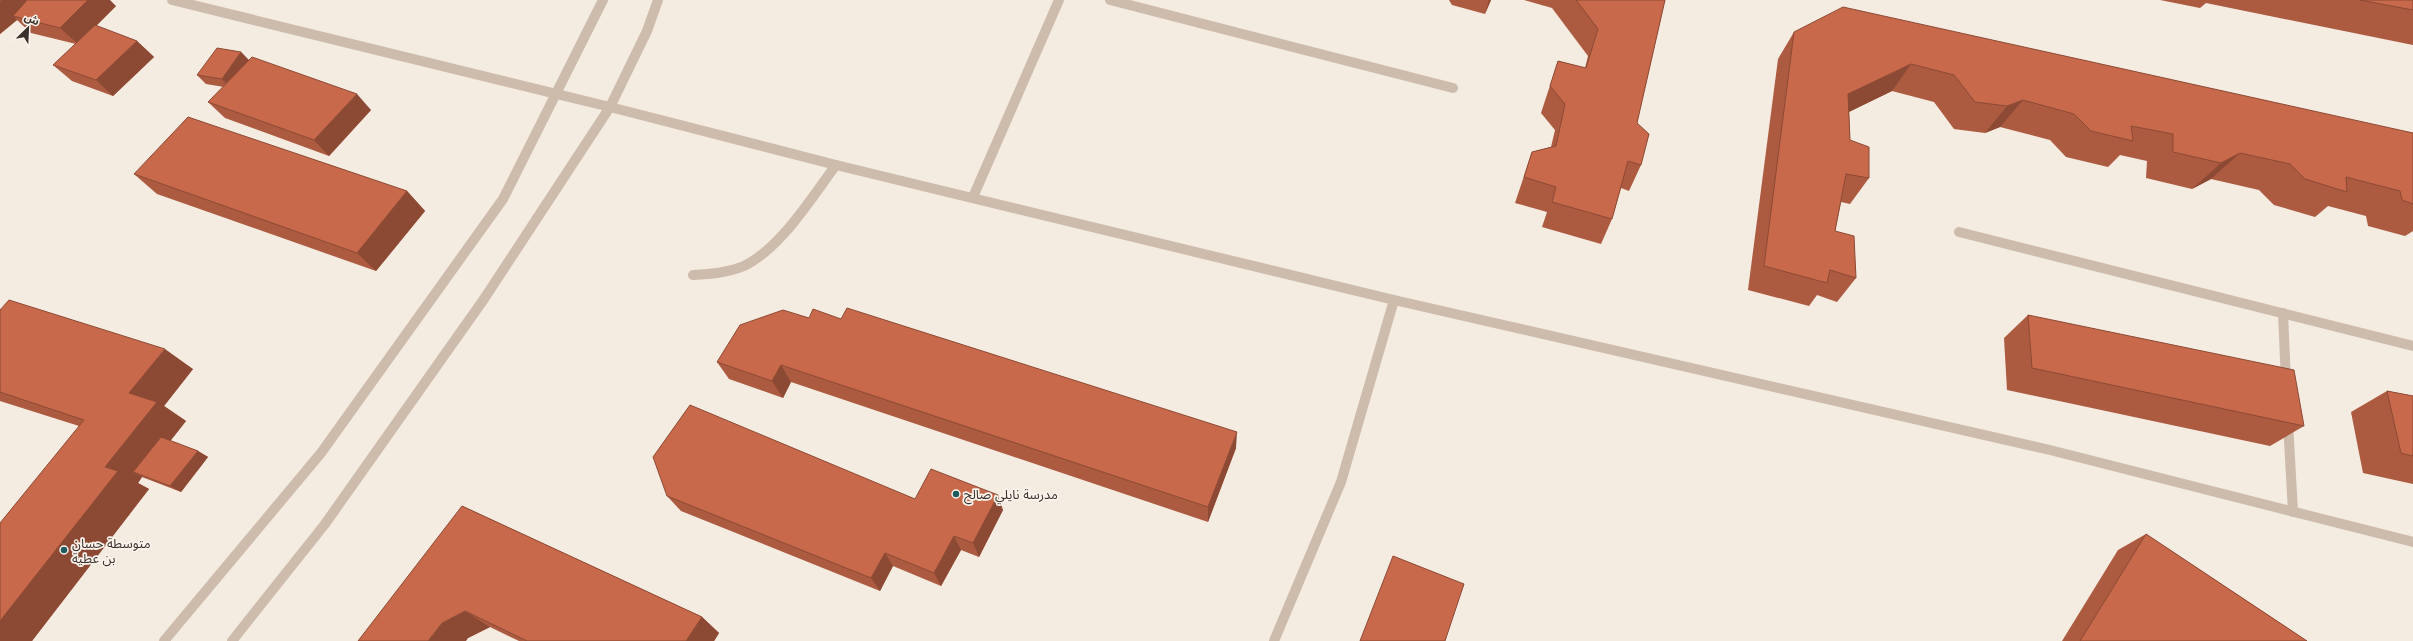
<svg xmlns="http://www.w3.org/2000/svg" width="2413" height="641" viewBox="0 0 2413 641" font-family="Arial,'Noto Sans Arabic',sans-serif">
<style>
.lines{fill:none;stroke-linecap:round;stroke-linejoin:round}
.minor{stroke:#cdbbac;stroke-width:10}
.wall{fill:#ac5a40}
.shaded-wall{fill:#8c4a34}
.building{fill:#c8694b;stroke:#8c4a34}
.poi-dot{fill:#1f5a5e;stroke:#fbf5ee;stroke-width:1.5}
.labels{text-anchor:middle;dominant-baseline:central;stroke-width:3.5;stroke-linejoin:round;paint-order:stroke}
.poi-label{font-size:13px;fill:#3b302b;stroke:#fbf5ee;text-anchor:start}
</style>
<rect width="100%" height="100%" fill="#f4ebe1"/>
<g class="lines">
<g class="minor">
<polyline points="172,0 610,107 836,165 1394,300 2050,450 2413,542"/>
<polyline points="1110,0 1453,88"/>
<polyline points="973,197 1059,0"/>
<polyline points="1959,232 2413,346"/>
<path d="M693,275C711,274 727,273 744,266C781,248 812,197 836,165"/>
<polyline points="2283,313 2286,382"/>
<polyline points="2288,422 2293,512"/>
<polyline points="164,641 321,453 503,199 603,0"/>
<polyline points="232,641 325,524 484,299 610,107 647,31 658,0"/>
<polyline points="1274,641 1341,482 1394,300"/>
</g>
</g>
<g class="wall">
<polygon points="0,0 116,6 96,26 137,41 154,57 113,96 72,81 53,65 76,44 31,33 17,20 0,34"/>
<polygon points="1449,0 1491,0 1485,14 1452,5"/>
<polygon points="1524,0 1665,0 1637,123 1641,165 1629,191 1621,188 1612,219 1601,244 1542,227 1547,212 1515,203 1532,152 1551,147 1555,130 1541,113 1558,61 1585,68 1588,56 1552,8"/>
<polygon points="2160,0 2413,0 2413,45 2206,3 2200,8"/>
<polygon points="1794,32 2413,133 2413,231 2405,236 2368,226 2366,216 2328,206 2315,217 2274,205 2259,190 2211,179 2192,189 2146,178 2147,161 2120,155 2108,167 2066,157 2050,140 2000,127 1985,133 1954,129 1934,102 1892,91 1849,112 1850,140 1869,178 1850,204 1841,202 1835,231 1856,278 1837,302 1817,295 1809,306 1748,290 1778,59"/>
<polygon points="241,52 249,61 371,110 329,156 225,118 208,102 224,87 206,84 197,75"/>
<polygon points="134,174 407,191 425,211 376,271 157,194"/>
<polygon points="0,310 193,369 164,406 186,421 170,441 198,451 208,457 181,492 142,477 138,483 149,489 32,641 79,426 0,401"/>
<polygon points="2028,315 2304,426 2270,446 2007,390 2004,338"/>
<polygon points="809,318 841,319 1236,448 1208,522 791,382 783,398 729,379 717,362"/>
<polygon points="2387,391 2413,396 2413,484 2363,473 2351,412"/>
<polygon points="667,496 915,499 1003,510 979,557 961,550 941,586 893,566 880,591 681,511"/>
<polygon points="462,506 702,617 719,633 714,641 519,641 490,627 468,638"/>
<polygon points="2146,534 2307,641 2062,641 2118,550"/>
</g>
<g class="shaded-wall">
<polygon points="2,0 39,0 13,16 17,20 0,34 0,1"/>
<polygon points="88,0 110,0 116,6 78,44 60,28"/>
<polygon points="1489,0 1491,0 1485,14"/>
<polygon points="137,41 154,57 113,96 96,80"/>
<polygon points="241,52 250,61 230,88 222,79"/>
<polygon points="1911,64 1892,91 1830,121 1848,94"/>
<polygon points="357,94 371,110 329,156 314,140"/>
<polygon points="2023,100 2000,127 1985,133 2007,106"/>
<polygon points="2240,153 2211,179 2192,189 2221,163"/>
<polygon points="407,191 425,211 376,271 357,253"/>
<polygon points="165,349 193,369 164,406 186,421 143,476 133,472 142,477 138,483 149,489 32,641 0,641 0,621 105,467 129,393"/>
<polygon points="781,365 791,382 783,398 772,381"/>
<polygon points="1237,432 1236,448 1208,522 1208,507"/>
<polygon points="198,451 208,457 181,492 170,486"/>
<polygon points="998,495 1003,510 979,557 973,543"/>
<polygon points="954,536 961,550 941,586 934,573"/>
<polygon points="885,553 893,566 880,591 871,578"/>
<polygon points="465,611 490,627 468,638 466,641 428,641 442,623"/>
<polygon points="702,617 719,633 714,641 686,641"/>
</g>
<g class="building">
<polygon points="27,0 88,0 60,28 13,16"/>
<polygon points="1576,0 1665,0 1637,123 1649,134 1641,165 1628,161 1612,219 1552,202 1556,187 1524,177 1532,152 1556,146 1565,104 1550,86 1558,61 1586,68 1598,29"/>
<polygon points="2360,0 2413,0 2413,10"/>
<polygon points="1843,7 2413,133 2413,204 2402,200 2400,191 2346,177 2347,192 2305,179 2290,164 2240,153 2221,163 2173,152 2173,134 2131,126 2133,141 2091,131 2074,114 2023,100 2007,106 1975,102 1954,75 1911,64 1848,94 1850,140 1869,147 1869,178 1846,174 1835,231 1854,236 1856,278 1830,270 1827,283 1764,266 1794,32"/>
<polygon points="95,25 137,41 96,80 53,65"/>
<polygon points="217,48 241,52 222,79 197,75"/>
<polygon points="252,57 357,94 314,140 208,102"/>
<polygon points="188,117 407,191 357,253 134,174"/>
<polygon points="9,300 165,349 129,393 157,402 105,467 118,471 0,621 0,523 84,420 0,392 0,310"/>
<polygon points="847,308 1237,432 1208,507 781,365 772,381 717,362 740,325 783,310 809,318 813,309 841,319"/>
<polygon points="2028,315 2294,370 2304,426 2032,368"/>
<polygon points="2387,391 2413,396 2413,456 2401,453"/>
<polygon points="690,405 915,499 931,469 998,495 973,543 954,536 934,573 885,553 871,578 667,496 653,457"/>
<polygon points="161,437 198,451 170,486 133,472"/>
<polygon points="462,506 702,617 686,641 527,641 465,611 442,623 428,641 358,641"/>
<polygon points="2146,534 2307,641 2080,641"/>
<polygon points="1393,556 1464,584 1445,641 1360,641"/>
</g>
<g class="poi-dot">
<circle cx="956" cy="494" r="4"/>
<circle cx="64" cy="550" r="4"/>
</g>
<g class="labels">
<g class="poi-label">
<text x="964" y="494">مدرسة نايلي صالح</text>
<text x="72" y="543">متوسطة حسان<tspan x="72" dy="15">بن عطية</tspan></text>
</g>
</g>
<g transform="translate(28 28) rotate(24)" stroke="#fbf5ee" stroke-width="3" paint-order="stroke">
<path d="M0-3L7 15L0 10L-7 15Z" fill="#3b302b"/>
<text y="-6" font-size="11" font-weight="bold" text-anchor="middle" fill="#3b302b">ش</text>
</g>
</svg>
